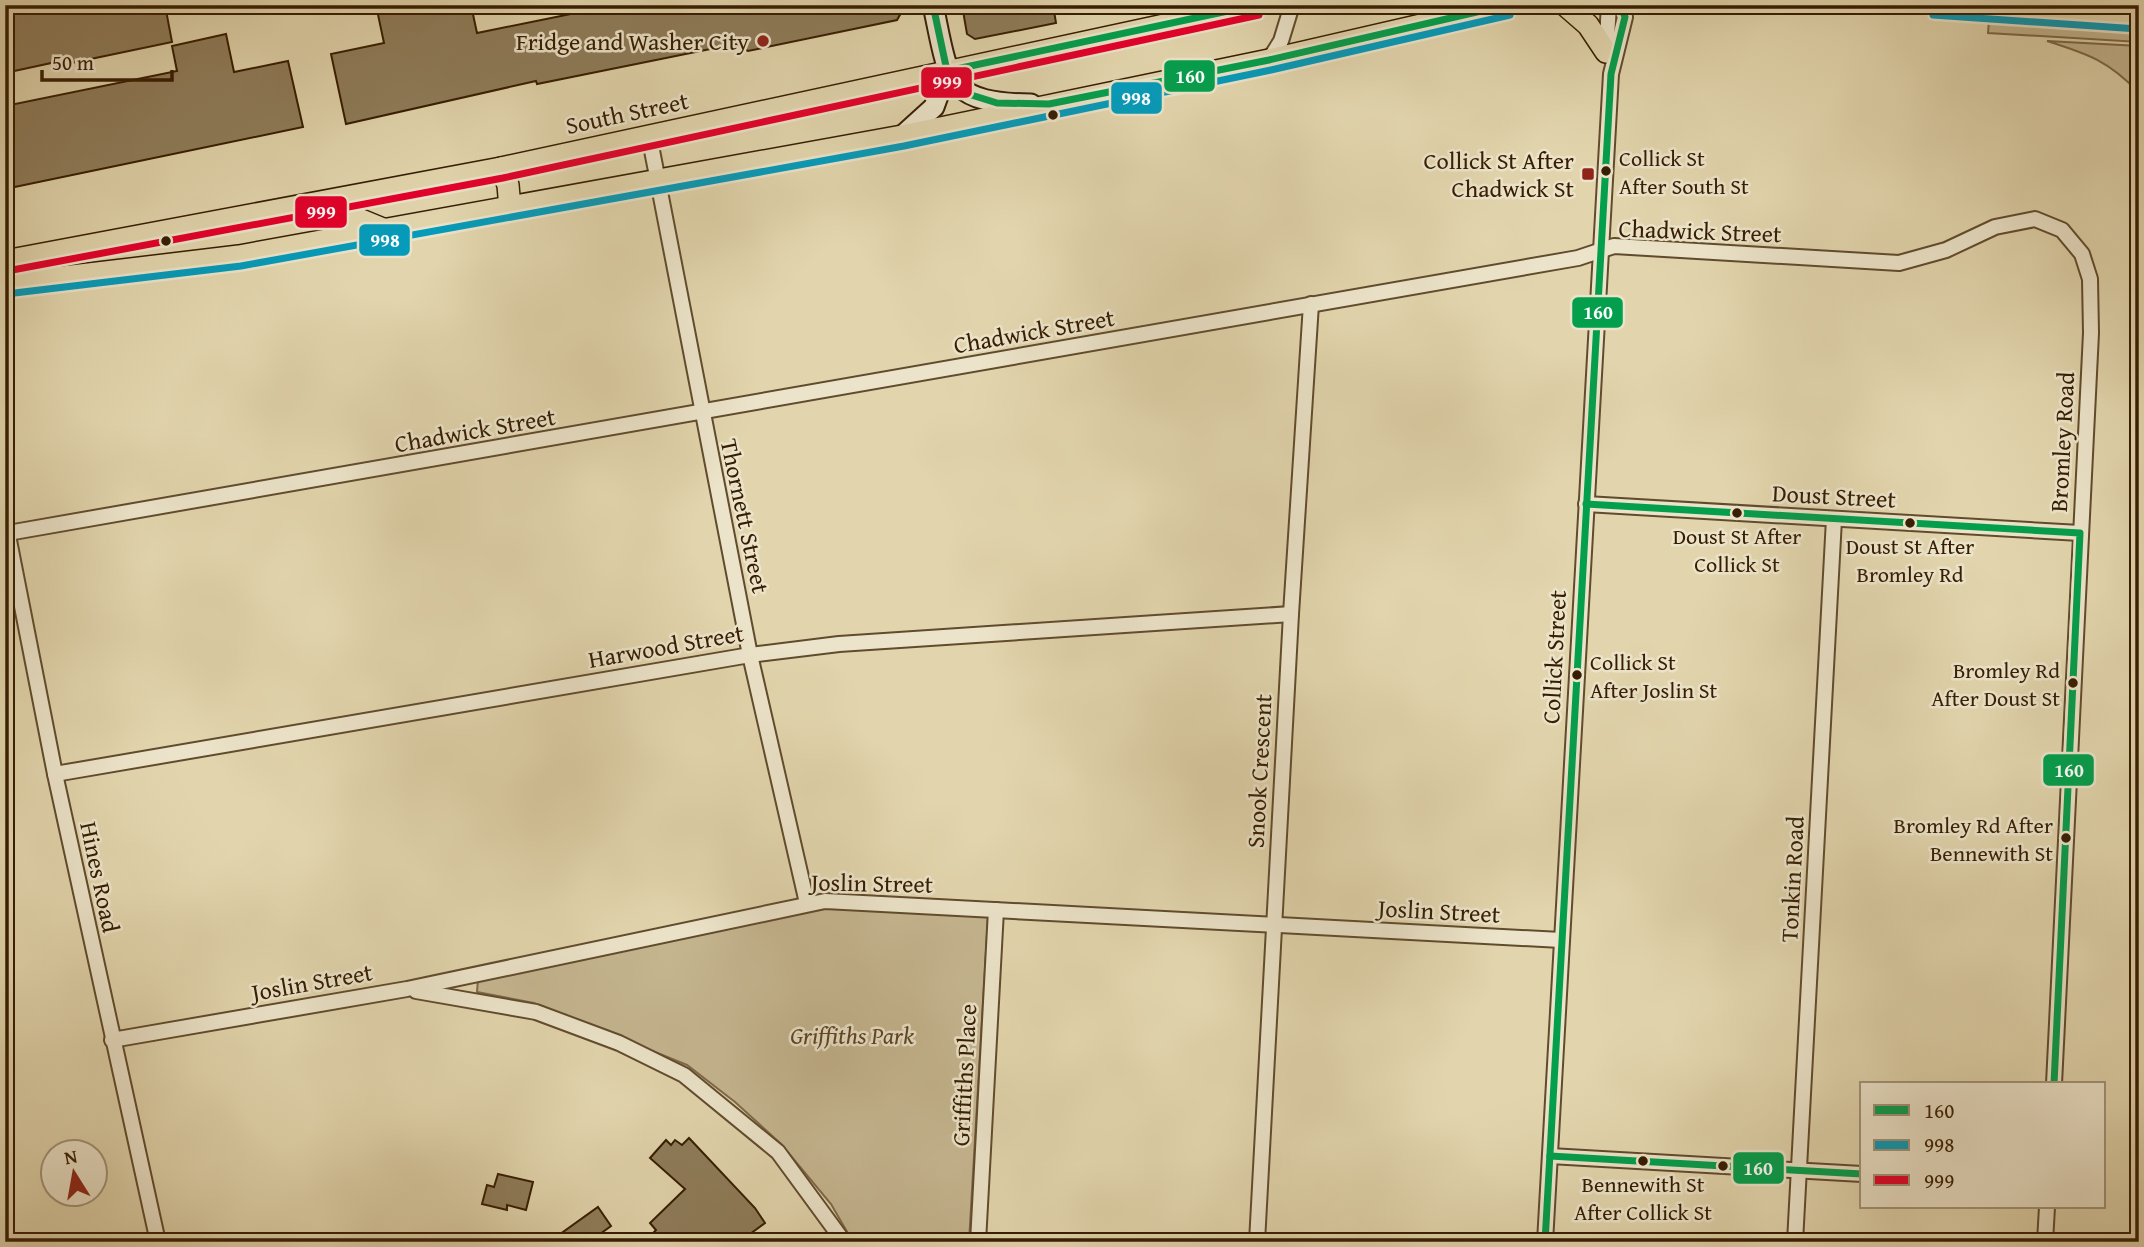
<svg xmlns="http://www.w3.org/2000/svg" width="2144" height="1247" viewBox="0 0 2144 1247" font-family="'Gentium Book Plus',serif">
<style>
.green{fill:#c5b690;stroke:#7e6a49;stroke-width:2}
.building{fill:#8f7d5b;stroke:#361d02;stroke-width:2}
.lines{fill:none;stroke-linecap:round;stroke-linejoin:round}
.street-casing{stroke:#614b2d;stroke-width:18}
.secondary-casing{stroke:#361d02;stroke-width:23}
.primary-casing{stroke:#361d02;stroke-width:24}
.street{stroke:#ece4ca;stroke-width:14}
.secondary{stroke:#ece4ca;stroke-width:19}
.primary{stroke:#e2d5ad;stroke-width:21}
.bus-1-casing{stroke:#ece4ca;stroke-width:12}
.bus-2-casing{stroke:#ece4ca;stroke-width:12}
.bus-3-casing{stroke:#ece4ca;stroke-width:12}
.bus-1{stroke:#039f4d;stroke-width:7}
.bus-2{stroke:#059bba;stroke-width:7}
.bus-3{stroke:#e4002b;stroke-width:7}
.poi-dot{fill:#8f2418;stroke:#ece4ca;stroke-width:2.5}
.bus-dot{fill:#361d02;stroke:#ece4ca;stroke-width:2.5}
.labels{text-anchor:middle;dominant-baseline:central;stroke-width:5;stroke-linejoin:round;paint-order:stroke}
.bus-label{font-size:22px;fill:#361d02;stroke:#ece4ca}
.poi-label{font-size:24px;fill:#361d02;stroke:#ece4ca;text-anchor:end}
.street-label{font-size:24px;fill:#361d02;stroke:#ece4ca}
.park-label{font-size:24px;font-style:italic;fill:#5a4326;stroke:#ece4ca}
.line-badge{stroke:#ece4ca;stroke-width:2.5}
.badge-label{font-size:19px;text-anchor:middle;font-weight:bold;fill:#fff}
</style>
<rect width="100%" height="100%" fill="#e2d5ad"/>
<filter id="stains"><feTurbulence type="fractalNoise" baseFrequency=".00286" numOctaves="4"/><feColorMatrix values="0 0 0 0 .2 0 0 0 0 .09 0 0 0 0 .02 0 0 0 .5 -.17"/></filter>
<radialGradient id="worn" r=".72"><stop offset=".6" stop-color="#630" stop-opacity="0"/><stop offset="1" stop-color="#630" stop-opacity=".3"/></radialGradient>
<g class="green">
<polygon points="1989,20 2139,30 2139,42 1988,33"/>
<path d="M2047,41L2139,46V93C2109,61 2088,54 2047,41Z"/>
<polygon points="843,907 988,917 969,1242 853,1242 831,1204 781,1144 735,1102 687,1065 534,1003 477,992 478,979 805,910"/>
</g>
<g class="building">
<polygon points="5,5 165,5 172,42 57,66 56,62 5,73"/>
<polygon points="376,5 471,5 477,33 615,5 899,5 901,13 897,20 748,51 735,44 537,84 536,81 346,124 331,54 384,43"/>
<polygon points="962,5 1053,5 1056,23 975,39 967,34"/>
<polygon points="226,34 234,72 288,61 303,127 5,189 5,106 177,71 172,46"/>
<polygon points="689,1138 755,1208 765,1223 739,1242 645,1242 656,1230 650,1223 685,1189 650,1158 666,1140 671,1145 675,1140 682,1145"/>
<polygon points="498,1174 533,1182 526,1210 507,1205 507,1210 482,1204 487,1185 494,1187"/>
<polygon points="598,1207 611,1226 589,1242 549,1242"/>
</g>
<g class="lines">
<g class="street-casing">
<g id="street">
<polyline points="1606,53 1609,5"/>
<polyline points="1269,60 1281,41 1292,5"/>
<polyline points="649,135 750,655 807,903"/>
<polyline points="1586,504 2080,533"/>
<polyline points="5,520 55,774 158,1242"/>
<polyline points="8,533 1578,258 1614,246 1899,263 1946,250 1995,227 2035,219 2062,230 2082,254 2090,279 2091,333 2054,1084"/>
<polyline points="55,774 750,655 839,644 1291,614"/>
<polyline points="416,991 536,1012 619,1043 684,1075 778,1152 844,1242"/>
<polyline points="112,1040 407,989 825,901 1561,940"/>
<polyline points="1550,1156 1862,1174"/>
<polyline points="978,1242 996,910"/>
<polyline points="1257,1242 1291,614 1311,304"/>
<polyline points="1545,1242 1611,74 1625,17 1620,5"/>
<polyline points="1795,1242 1834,519"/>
<polyline points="2045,1242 2047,1207"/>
</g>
</g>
<g class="secondary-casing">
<g id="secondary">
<path d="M933,5C949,80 945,103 1031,104"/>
<polyline points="902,136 934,107 947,71"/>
</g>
</g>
<g class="primary-casing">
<g id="primary">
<polyline points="1565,5 1588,25 1606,52"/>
<polyline points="1934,5 2139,19"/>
<polyline points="501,168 508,185 510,208"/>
<polyline points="329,201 349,215 383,229"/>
<polyline points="5,261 501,168 1257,5"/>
<polyline points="5,284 239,256 902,136 1269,60 1508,5"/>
</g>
</g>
<use href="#street" class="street"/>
<use href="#secondary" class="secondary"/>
<use href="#primary" class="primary"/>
<g class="bus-1-casing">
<g id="bus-1">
<polyline points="933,5 947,71 965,93 997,103 1049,104 1269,60 1507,5"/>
<polyline points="947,71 1256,5"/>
<polyline points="1586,504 2080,533 2054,1084"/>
<polyline points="1550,1156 1862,1174"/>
<polyline points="1545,1242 1611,74 1625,17 1620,5"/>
</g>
</g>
<g class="bus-2-casing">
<g id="bus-2">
<polyline points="1933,15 2138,29"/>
<polyline points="6,294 241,266 904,146 1271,70 1510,15"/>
</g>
</g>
<g class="bus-3-casing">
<polyline id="bus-3" points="7,271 503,178 1259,15"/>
</g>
<use href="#bus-1" class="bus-1"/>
<use href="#bus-2" class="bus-2"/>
<use href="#bus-3" class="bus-3"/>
</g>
<g class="poi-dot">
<circle cx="763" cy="41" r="7"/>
<rect x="1581" y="167" width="14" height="14" rx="3.5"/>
</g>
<g class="bus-dot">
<circle cx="1053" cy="115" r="6"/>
<circle cx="1606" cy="171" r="6"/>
<circle cx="166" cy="241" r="6"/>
<circle cx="1737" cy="513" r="6"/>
<circle cx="1910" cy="523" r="6"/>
<circle cx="1577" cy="675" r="6"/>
<circle cx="2073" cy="683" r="6"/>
<circle cx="2066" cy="838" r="6"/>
<circle cx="1643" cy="1161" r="6"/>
<circle cx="1723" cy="1166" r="6"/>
</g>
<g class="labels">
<g class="bus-label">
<text x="1619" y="158" text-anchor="start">Collick St<tspan x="1619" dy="28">After South St</tspan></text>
<text x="1737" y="536">Doust St After<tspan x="1737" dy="28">Collick St</tspan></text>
<text x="1910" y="546">Doust St After<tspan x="1910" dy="28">Bromley Rd</tspan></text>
<text x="1590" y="662" text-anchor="start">Collick St<tspan x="1590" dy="28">After Joslin St</tspan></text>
<text x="2060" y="670" text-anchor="end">Bromley Rd<tspan x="2060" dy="28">After Doust St</tspan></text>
<text x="2053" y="825" text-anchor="end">Bromley Rd After<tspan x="2053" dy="28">Bennewith St</tspan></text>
<text x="1643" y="1184">Bennewith St<tspan x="1643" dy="28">After Collick St</tspan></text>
</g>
<g class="poi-label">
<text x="749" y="41">Fridge and Washer City</text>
<text x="1574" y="160">Collick St After<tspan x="1574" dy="28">Chadwick St</tspan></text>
</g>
<g class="street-label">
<text transform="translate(627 113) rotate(-12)">South Street</text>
<text transform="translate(1700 231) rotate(2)">Chadwick Street</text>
<text transform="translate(1034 331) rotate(-10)">Chadwick Street</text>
<text transform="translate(475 430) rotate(-10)">Chadwick Street</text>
<text transform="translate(2062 442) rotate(-87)">Bromley Road</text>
<text transform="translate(1834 496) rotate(3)">Doust Street</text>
<text transform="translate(745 516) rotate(78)">Thornett Street</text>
<text transform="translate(666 646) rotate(-10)">Harwood Street</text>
<text transform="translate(1554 657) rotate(-87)">Collick Street</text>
<text transform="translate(1259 771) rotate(-87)">Snook Crescent</text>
<text transform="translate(100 877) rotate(78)">Hines Road</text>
<text transform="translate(1792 879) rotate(-87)">Tonkin Road</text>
<text transform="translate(872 883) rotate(1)">Joslin Street</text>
<text transform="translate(1439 911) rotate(3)">Joslin Street</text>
<text transform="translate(312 982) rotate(-10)">Joslin Street</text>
<text transform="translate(964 1075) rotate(-87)">Griffiths Place</text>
</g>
<g class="park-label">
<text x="852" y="1035">Griffiths Park</text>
</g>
</g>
<g class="line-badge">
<rect x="1163" y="59" width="53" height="34" rx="7" fill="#039f4d"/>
<rect x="920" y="66" width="53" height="33" rx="7" fill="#e4002b"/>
<rect x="1110" y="81" width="53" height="34" rx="7" fill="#059bba"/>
<rect x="294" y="195" width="54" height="34" rx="7" fill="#e4002b"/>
<rect x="358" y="223" width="53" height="34" rx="7" fill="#059bba"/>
<rect x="1571" y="296" width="53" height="33" rx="7" fill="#039f4d"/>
<rect x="2042" y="753" width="53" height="34" rx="7" fill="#039f4d"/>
<rect x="1732" y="1151" width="53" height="34" rx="7" fill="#039f4d"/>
</g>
<g class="badge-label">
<text x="1190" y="83">160</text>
<text x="947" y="89">999</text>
<text x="1136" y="105">998</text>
<text x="321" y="219">999</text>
<text x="385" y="247">998</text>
<text x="1598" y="319">160</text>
<text x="2069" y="777">160</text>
<text x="1758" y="1175">160</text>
</g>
<rect width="2144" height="1247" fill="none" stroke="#e2d5ad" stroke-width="28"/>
<rect x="7" y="7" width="2130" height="1233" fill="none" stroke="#361d02" stroke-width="3.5"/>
<rect x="14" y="14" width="2116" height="1219" fill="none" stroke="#361d02" stroke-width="2"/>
<rect x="1860" y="1082" width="245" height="126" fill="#ece4ca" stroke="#a3947a" stroke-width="2"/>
<rect x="1874" y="1105" width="35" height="10" fill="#039f4d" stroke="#a3947a" stroke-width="2"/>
<text x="1924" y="1118" font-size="21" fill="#361d02">160</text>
<rect x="1874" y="1140" width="35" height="10" fill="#059bba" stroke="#a3947a" stroke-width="2"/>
<text x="1924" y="1152" font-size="21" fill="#361d02">998</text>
<rect x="1874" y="1175" width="35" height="10" fill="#e4002b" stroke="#a3947a" stroke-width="2"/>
<text x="1924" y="1188" font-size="21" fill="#361d02">999</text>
<g transform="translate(74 1173) rotate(349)"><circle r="33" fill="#ece4ca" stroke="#a3947a" stroke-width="2"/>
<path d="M0-5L12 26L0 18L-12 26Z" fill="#8f2418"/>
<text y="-10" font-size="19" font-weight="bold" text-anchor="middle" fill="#361d02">N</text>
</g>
<path d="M42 70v10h130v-10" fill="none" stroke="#361d02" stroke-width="3.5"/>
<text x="52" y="70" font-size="21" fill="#361d02" stroke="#ece4ca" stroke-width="5" paint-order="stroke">50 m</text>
<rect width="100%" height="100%" filter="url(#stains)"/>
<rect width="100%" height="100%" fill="url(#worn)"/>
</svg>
